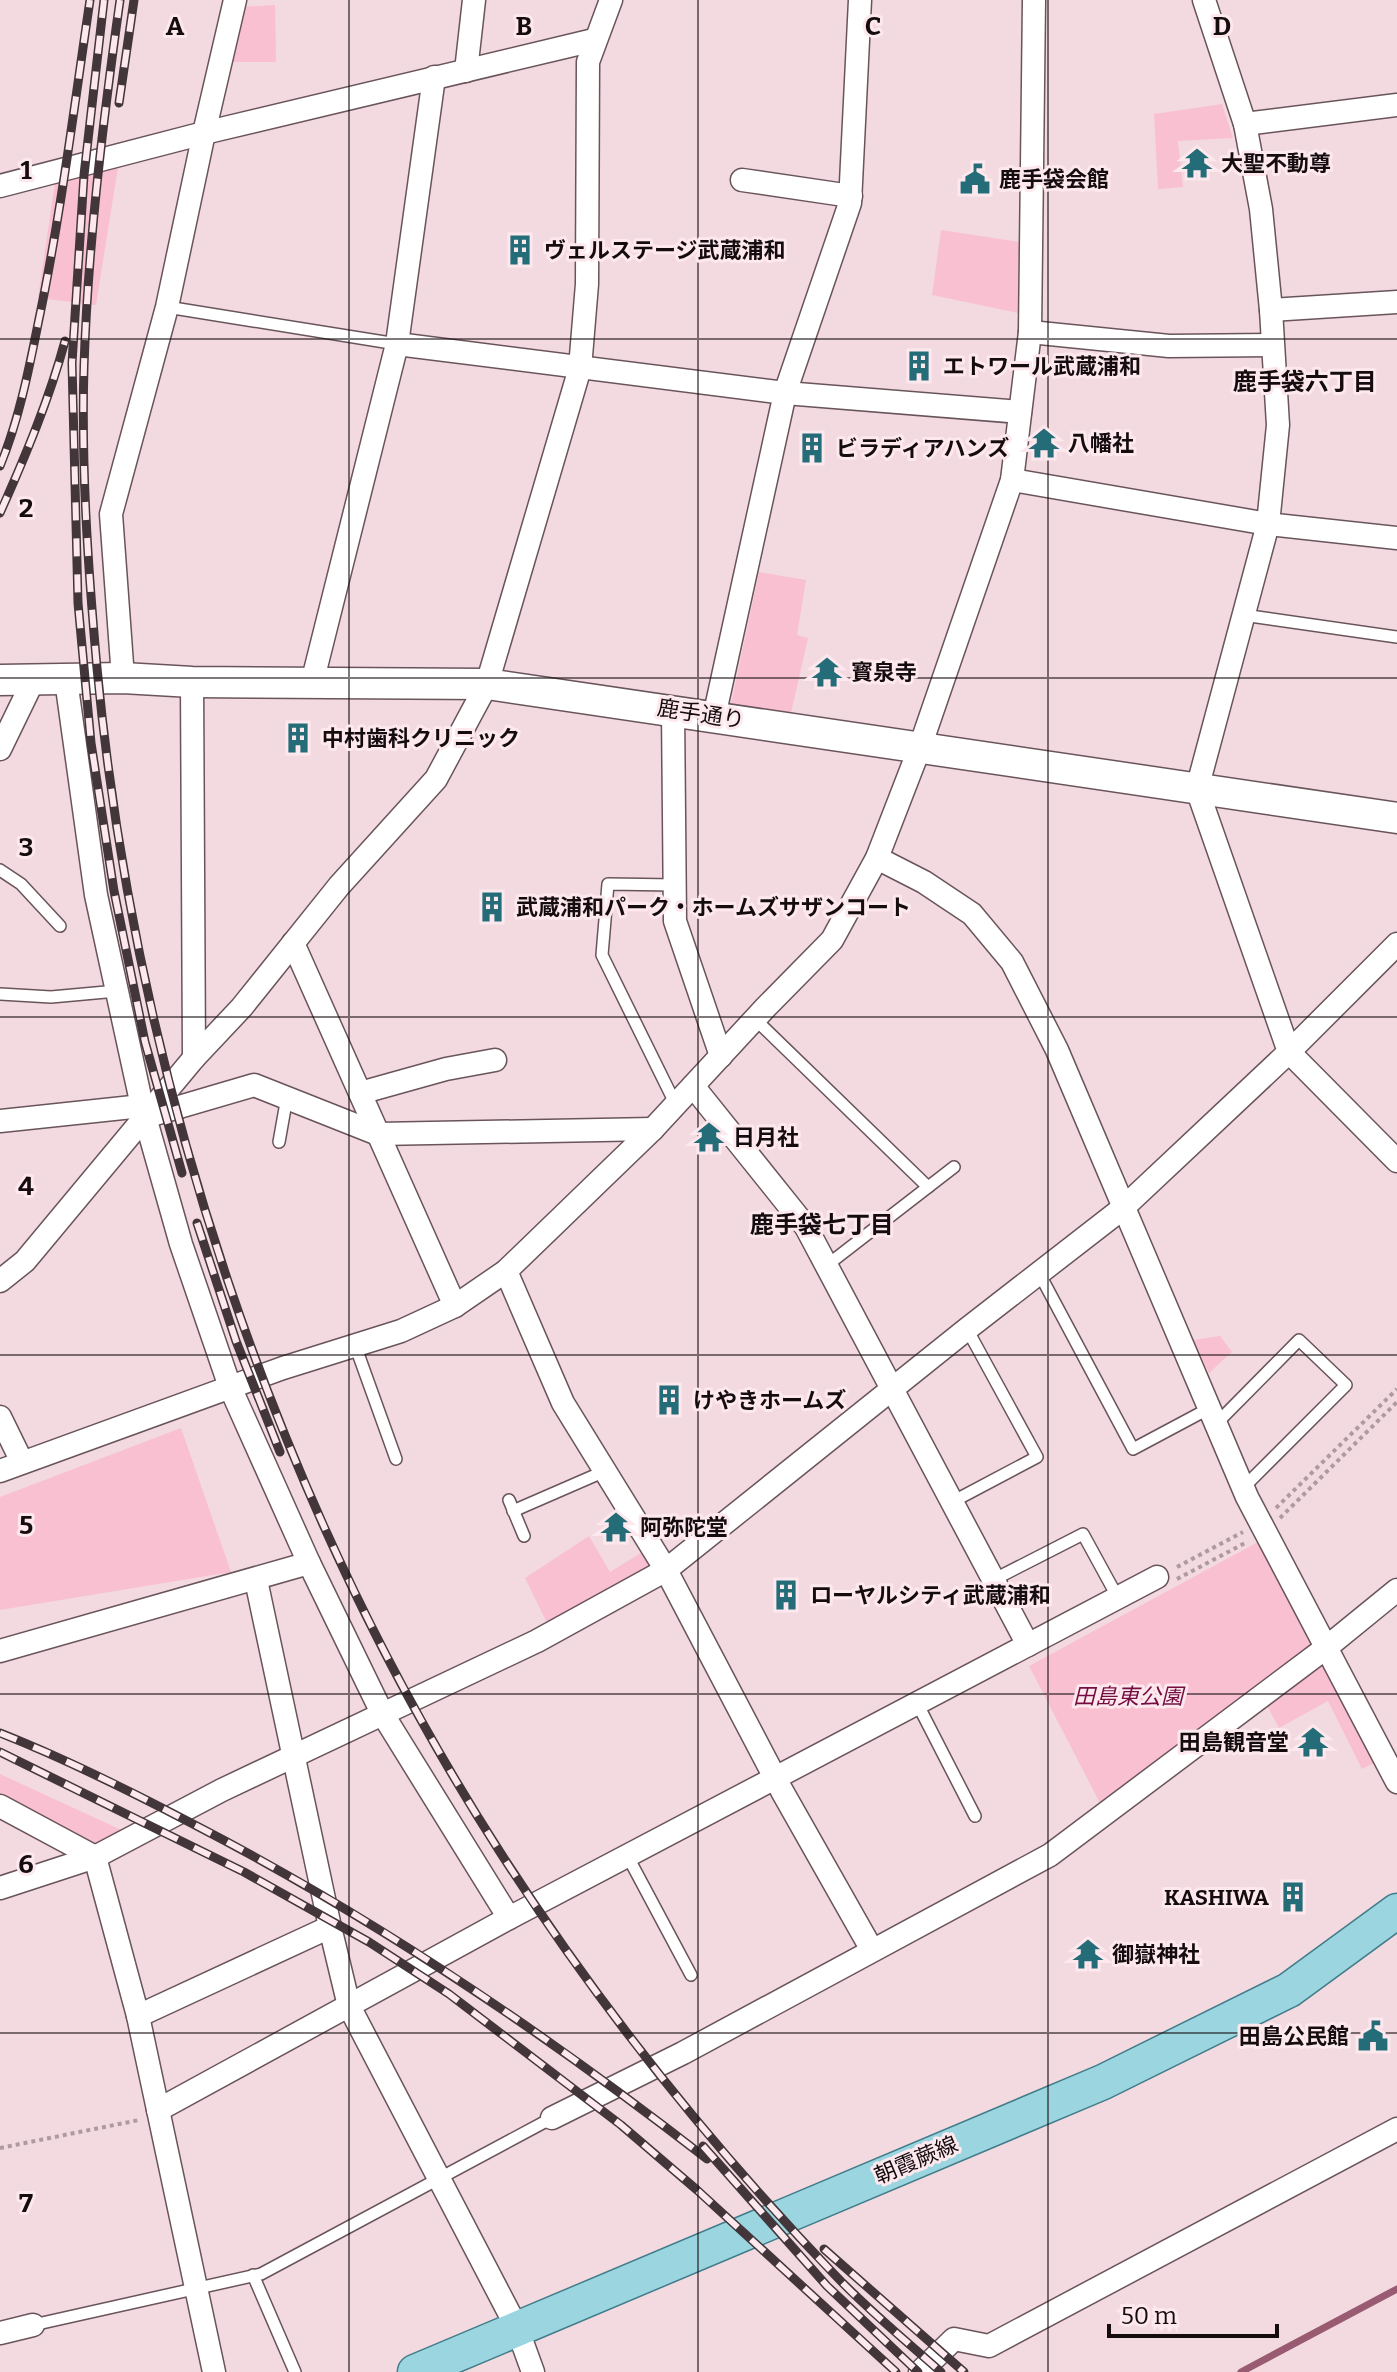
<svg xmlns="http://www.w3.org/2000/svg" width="1397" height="2372" viewBox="0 0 1397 2372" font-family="Bitter,'Noto Sans JP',serif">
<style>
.green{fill:#f9c0d2}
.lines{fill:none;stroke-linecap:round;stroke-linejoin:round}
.stream{stroke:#995b71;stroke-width:7}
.lane-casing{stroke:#69545b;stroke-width:14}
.street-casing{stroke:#69545b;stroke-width:25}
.secondary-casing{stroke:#69545b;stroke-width:33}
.primary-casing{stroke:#407c89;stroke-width:37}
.path{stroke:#ae9aa0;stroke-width:4;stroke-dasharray:4 4;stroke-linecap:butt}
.lane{stroke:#fff;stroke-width:11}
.street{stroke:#fff;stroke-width:22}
.secondary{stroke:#fff;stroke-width:30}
.primary{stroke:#9bd5df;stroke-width:34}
.rail-casing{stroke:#42363a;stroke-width:9}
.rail{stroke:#fde8ee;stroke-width:6;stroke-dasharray:18;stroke-linecap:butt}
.grid{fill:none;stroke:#140c0f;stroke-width:2;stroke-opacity:0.55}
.labels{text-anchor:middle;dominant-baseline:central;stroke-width:6;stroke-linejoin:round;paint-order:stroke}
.poi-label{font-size:22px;font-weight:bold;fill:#140c0f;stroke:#fde8ee;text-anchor:start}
.street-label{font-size:22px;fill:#140c0f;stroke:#fde8ee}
.park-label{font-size:22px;font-style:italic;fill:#750c40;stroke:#fde8ee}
.neighbourhood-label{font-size:24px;font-weight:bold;fill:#140c0f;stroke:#fde8ee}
.grid-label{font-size:26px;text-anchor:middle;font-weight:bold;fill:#140c0f;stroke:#fde8ee;stroke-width:6;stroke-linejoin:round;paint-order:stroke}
</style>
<rect width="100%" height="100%" fill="#f3dae1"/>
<g class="green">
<polygon points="275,5 276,62 227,62 240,7"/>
<polygon points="1222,104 1233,138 1178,141 1183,187 1158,189 1154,114"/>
<polygon points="118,167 96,305 38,298 55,183"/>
<polygon points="941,230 1027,243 1027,315 932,295"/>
<polygon points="759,572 806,580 797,635 808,638 791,713 731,704"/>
<polygon points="1220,1336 1232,1352 1209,1373 1193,1340"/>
<polygon points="181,1428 231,1572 0,1610 0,1497"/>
<polygon points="589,1536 610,1572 644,1551 651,1567 548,1625 525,1578"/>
<polygon points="1258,1542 1320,1646 1102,1807 1029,1666"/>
<polygon points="1324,1659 1376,1762 1362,1769 1328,1701 1279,1728 1265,1702"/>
<polygon points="0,1774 128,1833 96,1852 0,1800"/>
</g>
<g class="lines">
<polyline class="stream" points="1241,2372 1397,2289"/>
<g class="lane-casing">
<g id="lane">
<polyline points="167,307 397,344"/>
<polyline points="1243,615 1397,637"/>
<polyline points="0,870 21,884 60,926"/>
<polyline points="675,885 608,884 602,955 676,1105"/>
<polyline points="0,994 51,997 117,991"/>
<polyline points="755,1019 928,1187"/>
<polyline points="279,1142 287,1097"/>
<polyline points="826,1266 954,1167"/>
<polyline points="1039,1273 1133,1449 1208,1409"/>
<polyline points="355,1345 396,1459"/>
<polyline points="1215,1425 1299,1340 1346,1385 1243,1488"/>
<polyline points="509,1500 524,1536"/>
<polyline points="952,1502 1037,1457 967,1329"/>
<polyline points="513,1511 605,1471"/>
<polyline points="993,1580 1083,1534 1118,1598"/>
<polyline points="917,1703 975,1816"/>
<polyline points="628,1857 691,1975"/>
<polyline points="253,2275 295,2372"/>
<polyline points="33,2325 261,2274 552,2118"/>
</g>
</g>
<g class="street-casing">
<g id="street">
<polyline points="1204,0 1245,124 1261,209 1271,310 1278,425 1268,524 1197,789 1289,1052 1397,1161"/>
<polyline points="466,71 474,0"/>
<polyline points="1245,124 1397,105"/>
<polyline points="742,180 851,196"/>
<polyline points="0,186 204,133 594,40"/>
<polyline points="1271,310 1397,302"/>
<polyline points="1030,332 1169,346 1272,345"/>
<polyline points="397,344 785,393 1020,412"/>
<polyline points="1012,480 1268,524 1397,538"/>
<polyline points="123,678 111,514 167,307 204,133 235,0"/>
<polyline points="66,680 96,895 142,1106"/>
<polyline points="192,682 194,1058"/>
<polyline points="312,683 397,344 434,77"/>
<polyline points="673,710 675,921 721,1056"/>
<polyline points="714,717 785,393 850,203 860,0"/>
<polyline points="0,749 33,681"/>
<polyline points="877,858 924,882 972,914 1012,962 1057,1050 1247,1497 1397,1782"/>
<polyline points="293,943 455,1306"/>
<polyline points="693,1086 806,1227 1028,1645"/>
<polyline points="360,1093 446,1069 495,1060"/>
<polyline points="145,1117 181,1244 230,1387 309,1563 382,1713 509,1918"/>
<polyline points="0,1121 142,1106 145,1117 254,1085 378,1134 653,1129"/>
<polyline points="506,1271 563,1403 666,1570 782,1791 872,1950"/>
<polyline points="0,1281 25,1261 194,1058 242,1007 339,886 436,779 487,684 580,368 587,284 588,62 611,0"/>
<polyline points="0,1417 22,1462"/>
<polyline points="0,1471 283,1368 401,1331 455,1306 506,1271 653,1129 766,1007 832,940 877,858 920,747 1012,480 1030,332 1034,0"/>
<polyline points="256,1580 330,1927 349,2006 517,2328 533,2372"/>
<polyline points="0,1651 309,1563"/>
<polyline points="0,1806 95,1857 138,2016 214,2372"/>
<polyline points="0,1888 95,1857 222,1790 537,1641 666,1570 967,1329 1123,1208 1289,1052 1397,944"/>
<polyline points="138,2016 330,1927"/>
<polyline points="158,2110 509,1918 1157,1577"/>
<polyline points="552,2118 683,2053 1050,1855 1327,1647 1397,1590"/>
<polyline points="0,2333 33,2325"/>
<polyline points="920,2372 954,2339 989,2346 1397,2129"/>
</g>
</g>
<g class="secondary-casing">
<polyline id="secondary" points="0,680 123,678 192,682 487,684 1397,818"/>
</g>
<g class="primary-casing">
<polyline id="primary" points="415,2372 1103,2082 1289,1990 1397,1911"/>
</g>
<g class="path">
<polyline points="1276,1508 1397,1389"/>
<polyline points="1280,1518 1397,1402"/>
<polyline points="1177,1567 1243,1532"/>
<polyline points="1177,1579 1247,1542"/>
<polyline points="0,2148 139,2120"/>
</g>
<use href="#lane" class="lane"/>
<use href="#street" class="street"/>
<use href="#secondary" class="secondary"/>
<use href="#primary" class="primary"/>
<g class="rail-casing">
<g id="rail">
<polyline points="104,0 84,175 72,363 78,603 91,743 114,891 145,1042 182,1173"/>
<path d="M120,0C103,121 88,244 84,366C81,466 88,568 97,668C136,1081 275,1502 500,1852C597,2003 710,2145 834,2274C867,2309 905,2340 941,2372"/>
<polyline points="119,103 134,0"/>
<path d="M0,466C19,420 29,369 39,319C61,214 74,107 90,0"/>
<path d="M0,513C25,457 49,400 65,341"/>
<polyline points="197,1223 236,1341 280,1452"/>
<path d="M0,1733C66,1759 130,1791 193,1824C375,1918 545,2033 707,2159"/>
<polyline points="0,1752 244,1872 369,1942 449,1994 621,2125 697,2190 896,2372"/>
<polyline points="703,2146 827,2286 918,2372"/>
<polyline points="824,2249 964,2372"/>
</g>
</g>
<use href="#rail" class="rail"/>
</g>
<path class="grid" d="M349,0V2372M698,0V2372M1048,0V2372M0,339H1397M0,678H1397M0,1017H1397M0,1355H1397M0,1694H1397M0,2033H1397"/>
<defs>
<g id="temple-bare" transform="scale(2.4)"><path d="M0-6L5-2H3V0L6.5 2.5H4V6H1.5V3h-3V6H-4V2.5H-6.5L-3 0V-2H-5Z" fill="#246c78" stroke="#fde8ee" stroke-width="2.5" paint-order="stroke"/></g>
<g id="civic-bare" transform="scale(2.4)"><path d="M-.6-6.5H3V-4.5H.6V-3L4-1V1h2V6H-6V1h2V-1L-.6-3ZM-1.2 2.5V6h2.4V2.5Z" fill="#246c78" stroke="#fde8ee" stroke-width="2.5" paint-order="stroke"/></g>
<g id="building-bare" transform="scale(2.4)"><path d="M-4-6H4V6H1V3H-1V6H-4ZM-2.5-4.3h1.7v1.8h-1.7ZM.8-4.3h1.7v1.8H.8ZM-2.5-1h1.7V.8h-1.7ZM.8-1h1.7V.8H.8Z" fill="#246c78" stroke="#fde8ee" stroke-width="2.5" paint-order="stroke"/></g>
</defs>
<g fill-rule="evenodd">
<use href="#temple-bare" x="1197" y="163"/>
<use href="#civic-bare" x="975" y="179"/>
<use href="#building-bare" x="520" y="250"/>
<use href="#building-bare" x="919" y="366"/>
<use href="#temple-bare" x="1044" y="443"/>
<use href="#building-bare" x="812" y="448"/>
<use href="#temple-bare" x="827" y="672"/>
<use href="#building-bare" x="298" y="738"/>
<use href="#building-bare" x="492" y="907"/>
<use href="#temple-bare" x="709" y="1137"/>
<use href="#building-bare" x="669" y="1400"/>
<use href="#temple-bare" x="616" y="1527"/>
<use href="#building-bare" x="786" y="1595"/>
<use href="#temple-bare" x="1313" y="1742"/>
<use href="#building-bare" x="1293" y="1897"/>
<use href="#temple-bare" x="1088" y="1954"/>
<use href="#civic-bare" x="1373" y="2036"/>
</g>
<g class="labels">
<g class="poi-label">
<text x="1221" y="163">大聖不動尊</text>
<text x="999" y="179">鹿手袋会館</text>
<text x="544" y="250">ヴェルステージ武蔵浦和</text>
<text x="943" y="366">エトワール武蔵浦和</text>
<text x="1068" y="443">八幡社</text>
<text x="836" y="448">ビラディアハンズ</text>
<text x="851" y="672">寳泉寺</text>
<text x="322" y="738">中村歯科クリニック</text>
<text x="516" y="907">武蔵浦和パーク・ホームズサザンコート</text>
<text x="733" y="1137">日月社</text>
<text x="693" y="1400">けやきホームズ</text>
<text x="640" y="1527">阿弥陀堂</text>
<text x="810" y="1595">ローヤルシティ武蔵浦和</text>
<text x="1289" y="1742" text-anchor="end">田島観音堂</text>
<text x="1269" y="1897" text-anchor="end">KASHIWA</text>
<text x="1112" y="1954">御嶽神社</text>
<text x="1349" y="2036" text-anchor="end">田島公民館</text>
</g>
<g class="street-label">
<text transform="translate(701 714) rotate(9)">鹿手通り</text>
<text transform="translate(916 2160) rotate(-23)">朝霞蕨線</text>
</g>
<g class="park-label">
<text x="1128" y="1696">田島東公園</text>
</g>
<g class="neighbourhood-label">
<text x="1305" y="382">鹿手袋六丁目</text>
<text x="822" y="1225">鹿手袋七丁目</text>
</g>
</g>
<g class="grid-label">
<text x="175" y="35">A</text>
<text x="524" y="35">B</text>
<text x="873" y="35">C</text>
<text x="1222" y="35">D</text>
<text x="26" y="179">1</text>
<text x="26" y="517">2</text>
<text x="26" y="856">3</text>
<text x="26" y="1195">4</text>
<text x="26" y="1534">5</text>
<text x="26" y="1873">6</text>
<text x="26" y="2212">7</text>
</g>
<path d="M1109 2324v12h168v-12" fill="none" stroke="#140c0f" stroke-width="4"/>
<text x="1121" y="2324" font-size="24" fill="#140c0f" stroke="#fde8ee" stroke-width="6" paint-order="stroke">50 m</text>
</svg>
